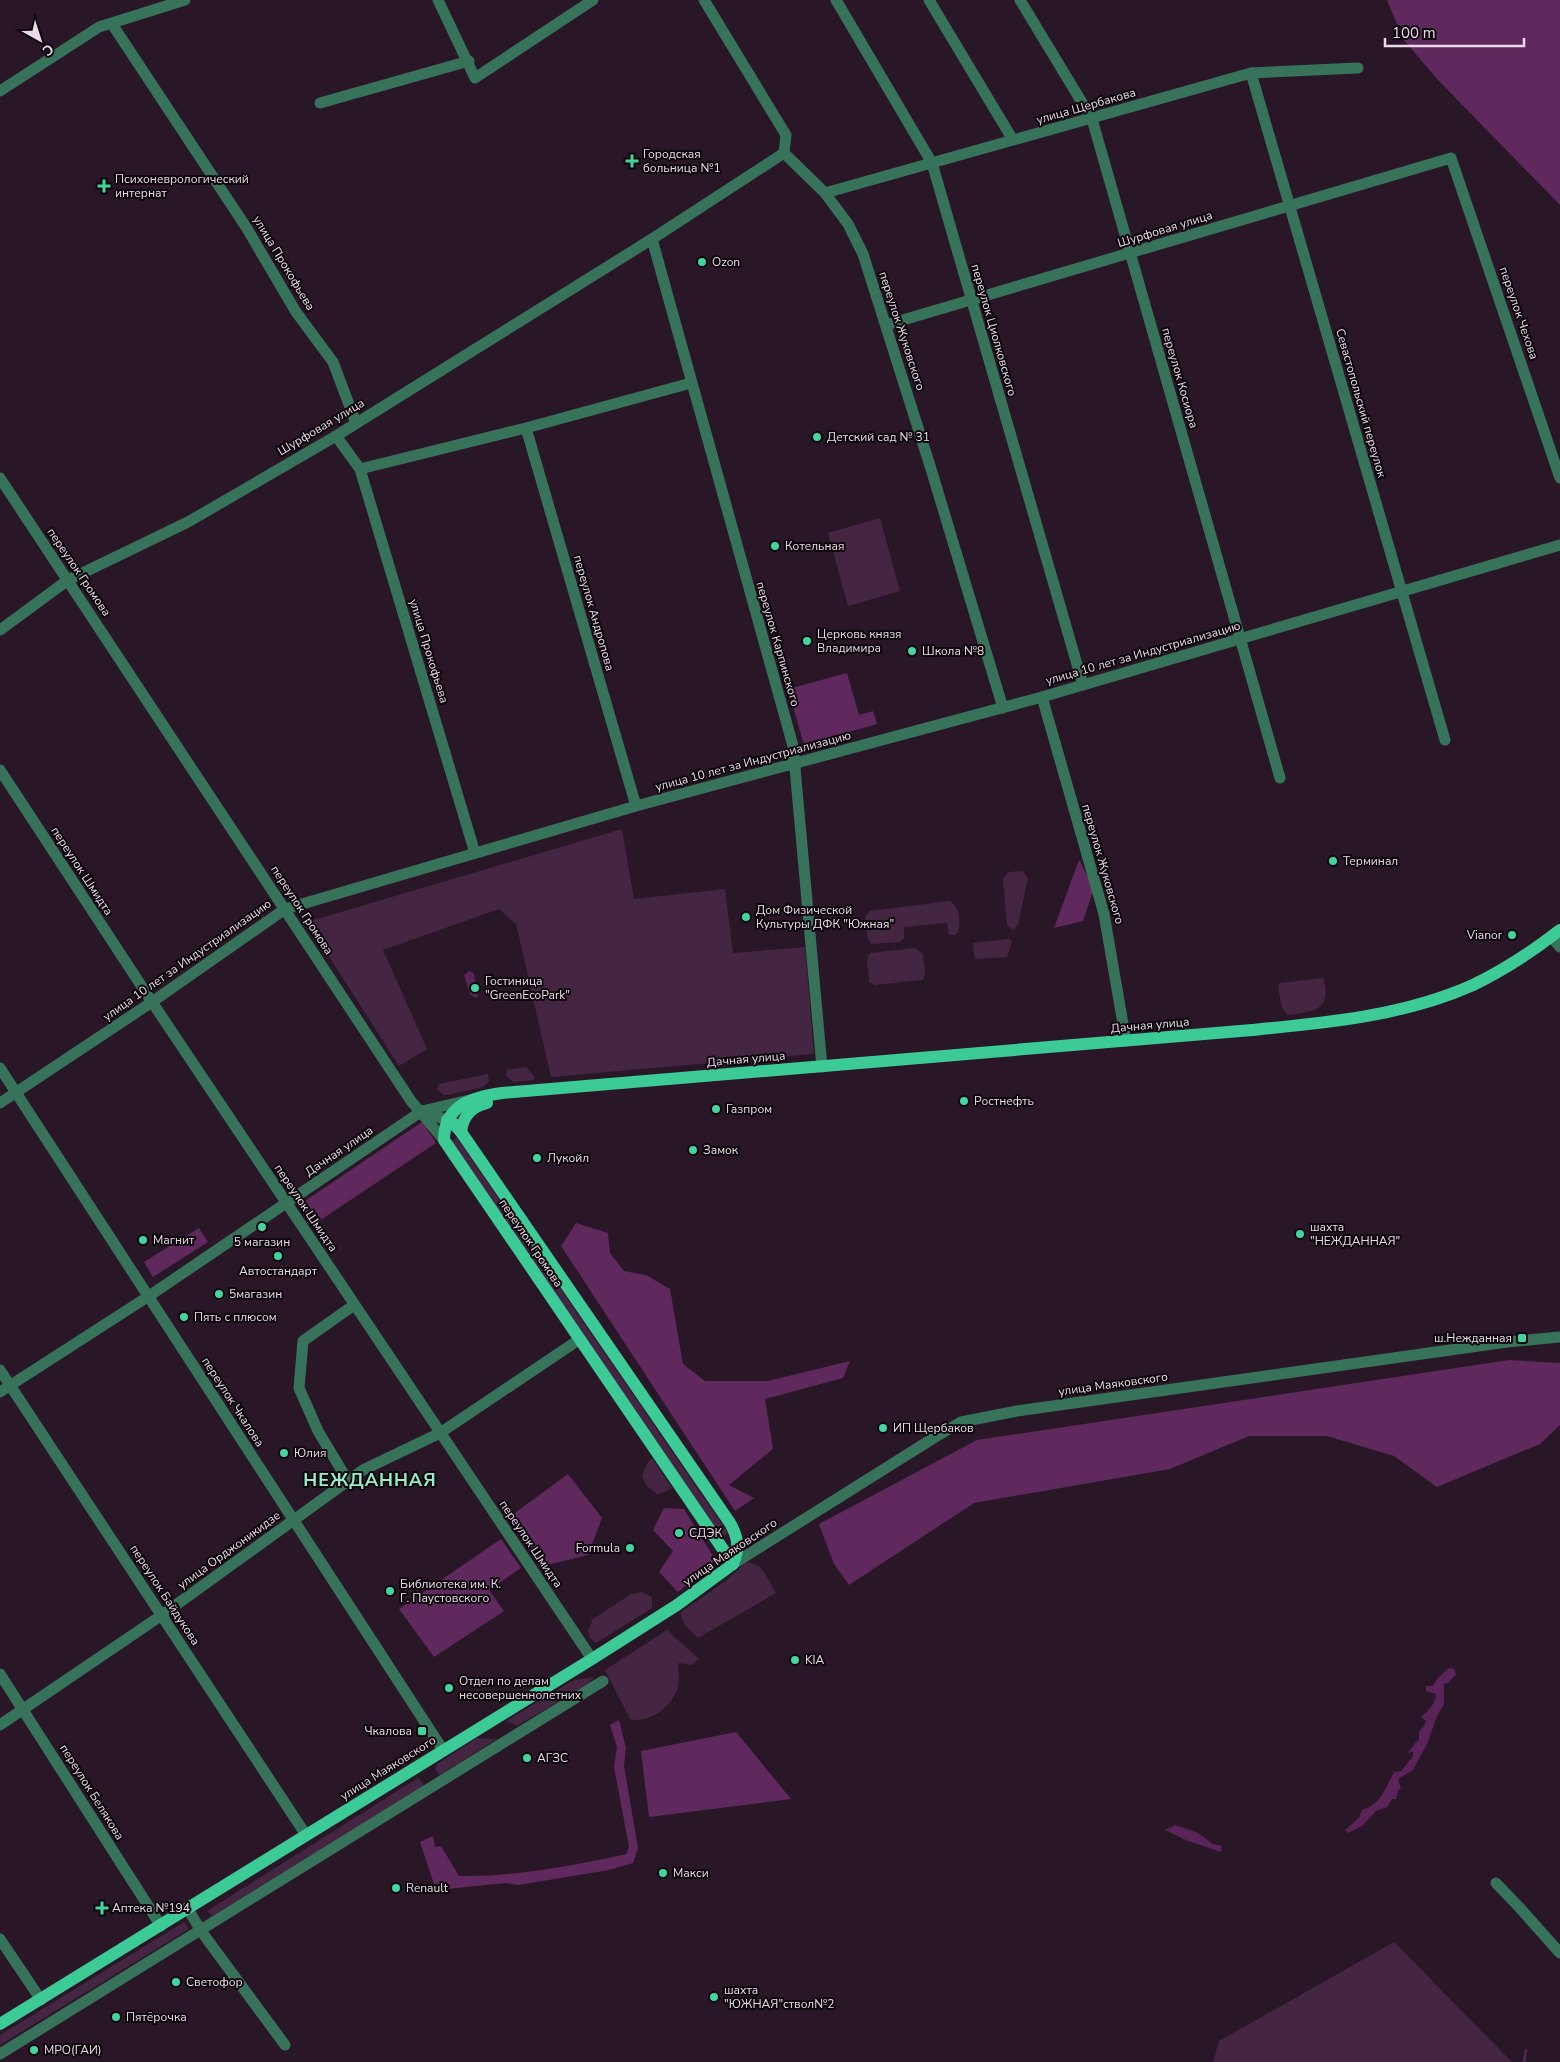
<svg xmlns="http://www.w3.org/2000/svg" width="1560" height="2062" viewBox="0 0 1560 2062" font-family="'Nunito Sans',sans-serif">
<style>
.green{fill:#442542}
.forest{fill:#5f295d}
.water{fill:#5a2458}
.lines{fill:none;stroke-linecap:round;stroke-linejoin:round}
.stream{stroke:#5a2458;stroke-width:2.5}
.minor{stroke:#37735b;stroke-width:11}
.major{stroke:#3cca97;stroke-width:12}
.poi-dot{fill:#44d49f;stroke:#0d060c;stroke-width:2}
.labels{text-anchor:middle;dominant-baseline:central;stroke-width:4;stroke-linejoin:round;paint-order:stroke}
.street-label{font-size:12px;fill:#e8dbe6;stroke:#0d060c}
.poi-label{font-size:12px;fill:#e8dbe6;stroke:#0d060c;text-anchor:start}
.district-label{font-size:18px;font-weight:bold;letter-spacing:1px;fill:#96edc6;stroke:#0d060c}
</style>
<rect width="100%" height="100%" fill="#291728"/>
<g class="green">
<polygon points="880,518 900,591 848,606 828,533"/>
<polygon points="622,829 634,899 725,889 733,953 805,947 814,1054 551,1077 516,924 499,909 383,950 427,1049 399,1066 307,922"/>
<polygon points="1022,871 1028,878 1018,925 1013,930 1007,925 1003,879 1009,872"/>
<path d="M950,901C960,907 962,926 956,935H949L947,923L904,927V938L899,942L872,944L868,940L865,917L870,911Z"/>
<polygon points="1009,939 1012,941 1007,957 975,959 973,943"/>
<polygon points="915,948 923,954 925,974 923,980 875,985 869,982 867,959 870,953"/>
<path d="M1323,978C1333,1010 1313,1012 1288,1015C1280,1009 1280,996 1278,986L1280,983Z"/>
<polygon points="526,1067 535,1077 533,1080 514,1082 506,1076 507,1070"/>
<polygon points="488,1074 489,1081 483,1087 448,1095 444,1095 437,1090 439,1084"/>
<polygon points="457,1138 728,1533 721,1538 450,1142"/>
<polygon points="652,1458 672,1488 665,1492 657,1494 647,1486 642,1477 647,1464"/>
<path d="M746,1562C763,1563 768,1579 776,1593L698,1638C691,1631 679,1622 681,1612L727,1580Z"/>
<polygon points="642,1592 652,1597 652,1608 596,1643 589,1637 588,1631 593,1619 631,1594"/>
<path d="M667,1630L699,1659L692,1665L678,1663C678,1671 680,1680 678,1687C672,1707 650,1724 630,1719L605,1670Z"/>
<polygon points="594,1677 588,1684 517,1726 506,1721 574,1680"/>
<polygon points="477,1738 497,1739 440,1775 435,1769 437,1764"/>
<polygon points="418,1778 425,1786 212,1916 207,1911"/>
<polygon points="184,1922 189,1929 0,2045 0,2035"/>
<polygon points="1394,1942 1512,2062 1213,2062 1219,2041"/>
</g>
<g class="forest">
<polygon points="1387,0 1560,0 1560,205 1438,80 1403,39"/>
<polygon points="847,673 859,715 873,711 877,724 804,745 788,689"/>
<polygon points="1079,860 1094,888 1083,921 1054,928"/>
<polygon points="422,1122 436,1143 313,1225 299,1205"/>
<polygon points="576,1223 608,1233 610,1253 624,1271 646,1275 670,1289 683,1364 705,1381 768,1381 850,1361 843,1378 765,1399 773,1449 729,1485 754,1498 735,1511 561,1246"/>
<polygon points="199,1228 208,1242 153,1277 144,1262"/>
<polygon points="1509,1360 1560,1363 1560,1425 1540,1444 1437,1487 1394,1456 1327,1436 1249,1436 1170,1469 974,1503 849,1585 834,1564 819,1524 977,1440"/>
<polygon points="568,1474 602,1518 588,1555 539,1567 508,1518"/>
<polygon points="664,1508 684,1509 716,1561 678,1592 659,1572 673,1551 653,1530"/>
<polygon points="501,1539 521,1568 489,1590 504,1611 434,1657 399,1609"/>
<path d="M619,1720L626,1748L624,1766L638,1848L633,1863L609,1870L518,1885L506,1883L436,1890L420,1842L433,1836L435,1847L441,1846L459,1876C513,1877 573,1866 626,1854L629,1847L614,1767L617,1747L610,1725Z"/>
<polygon points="736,1732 791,1799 649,1817 641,1751"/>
</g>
<g class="water">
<polygon points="469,971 474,973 475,983 479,988 477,992 478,997 476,998 470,994 464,975"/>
<path d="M1449,1668L1454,1669L1456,1674L1448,1683H1444V1704L1437,1716L1428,1742L1413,1770L1398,1779L1401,1788L1398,1791L1396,1799H1392L1387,1807L1376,1811L1362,1826L1348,1833L1345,1830L1359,1818L1362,1810C1381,1805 1386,1787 1394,1772L1401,1771L1413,1756V1751L1407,1754L1415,1743L1419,1741V1732L1424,1726L1426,1721L1421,1717C1428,1711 1436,1703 1436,1694L1426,1691V1686H1433L1438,1678Z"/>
<polygon points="1175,1825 1198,1833 1213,1844 1222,1846 1221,1852 1188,1841 1165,1830"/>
</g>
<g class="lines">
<polyline class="stream" points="1524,2062 1526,2050"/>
<g class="minor">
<polyline points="438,0 475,78 593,0"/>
<polyline points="704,0 786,135 784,153 825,193 848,224 863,254 931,469 1003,708"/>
<polyline points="836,0 932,163 1083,685"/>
<polyline points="929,0 1013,140"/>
<polyline points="1020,0 1092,119 1280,778"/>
<polyline points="112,24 246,227 296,312 333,362 356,423"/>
<polyline points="1251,73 1445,740"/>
<polyline points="0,91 99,27 185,0"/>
<polyline points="320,103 469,61"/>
<polyline points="825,193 1251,73 1358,68"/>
<polyline points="652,239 793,746 822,1067"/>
<polyline points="886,325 1451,158 1560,478"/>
<polyline points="526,428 636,806"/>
<polyline points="336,436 360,469 475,853"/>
<polyline points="360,469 526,428 691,383"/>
<polyline points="0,478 411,1101 444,1140"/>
<polyline points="0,630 68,580 188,522 336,436 652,239 784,153"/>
<polyline points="1042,697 1104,914 1126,1041"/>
<polyline points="0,770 152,1002 592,1659"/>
<polyline points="1556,942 1560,947"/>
<polyline points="0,1068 443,1750"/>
<polyline points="0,1103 152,1002 285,909 636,806 1042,697 1560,545"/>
<polyline points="422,1111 447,1120"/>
<polyline points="0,1370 306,1835"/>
<polyline points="0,1392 149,1296 422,1111 469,1100"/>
<polyline points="348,1481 318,1431 299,1388 303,1341 354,1305"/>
<polyline points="733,1564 932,1439 961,1422 1017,1411 1507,1342 1560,1337"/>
<polyline points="0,1674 161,1926"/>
<polyline points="0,1725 162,1615 363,1470 440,1433 580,1339"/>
<polyline points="1496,1883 1519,1907 1560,1953"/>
<polyline points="188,1909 201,1931 285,2045"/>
<polyline points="0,1939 41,2000"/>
<polyline points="0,2054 603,1681"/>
</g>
<g class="major">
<path d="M447,1120L454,1124L461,1132L730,1523C738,1537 740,1549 733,1564L444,1140C444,1105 473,1097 502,1093L1252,1030C1326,1023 1404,1016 1473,985C1504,970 1533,951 1560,930"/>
<path d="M461,1132C463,1116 471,1107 487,1103"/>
<polyline points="0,2024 592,1659 677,1605 733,1564"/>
</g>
</g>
<g class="poi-dot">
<path d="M629.5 153.5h5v5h5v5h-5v5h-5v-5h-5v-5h5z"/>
<path d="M101.5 178.5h5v5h5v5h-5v5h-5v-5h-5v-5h5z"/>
<circle cx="702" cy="262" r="5"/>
<circle cx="817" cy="437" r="5"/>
<circle cx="775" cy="546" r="5"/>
<circle cx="807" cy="641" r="5"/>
<circle cx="912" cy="651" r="5"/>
<circle cx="1333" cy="861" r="5"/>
<circle cx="746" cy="917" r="5"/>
<circle cx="1512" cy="935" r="5"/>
<circle cx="475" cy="988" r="5"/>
<circle cx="964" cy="1101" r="5"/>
<circle cx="716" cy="1109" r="5"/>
<circle cx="693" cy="1150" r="5"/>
<circle cx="537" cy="1158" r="5"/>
<circle cx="262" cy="1227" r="5"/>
<circle cx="1300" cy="1234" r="5"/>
<circle cx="143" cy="1240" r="5"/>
<circle cx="278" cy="1256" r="5"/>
<circle cx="219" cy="1294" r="5"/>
<circle cx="184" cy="1317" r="5"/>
<rect x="1517" y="1333" width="10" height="10" rx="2.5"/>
<circle cx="883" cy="1428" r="5"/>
<circle cx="284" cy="1453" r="5"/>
<circle cx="679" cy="1533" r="5"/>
<circle cx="630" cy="1548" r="5"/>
<circle cx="390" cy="1591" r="5"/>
<circle cx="795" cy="1660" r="5"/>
<circle cx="449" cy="1688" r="5"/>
<rect x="417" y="1726" width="10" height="10" rx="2.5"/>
<circle cx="527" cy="1758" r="5"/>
<circle cx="663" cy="1873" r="5"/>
<circle cx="396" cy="1888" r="5"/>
<path d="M99.5 1900.5h5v5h5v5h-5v5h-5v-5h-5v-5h5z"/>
<circle cx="176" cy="1982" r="5"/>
<circle cx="714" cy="1997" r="5"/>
<circle cx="116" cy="2017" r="5"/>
<circle cx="34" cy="2050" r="5"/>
</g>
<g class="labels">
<g class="street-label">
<text transform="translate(1086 106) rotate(-16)">улица Щербакова</text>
<text transform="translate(1165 229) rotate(-17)">Шурфовая улица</text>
<text transform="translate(284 263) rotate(59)">улица Прокофьева</text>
<text transform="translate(1519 313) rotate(71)">переулок Чехова</text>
<text transform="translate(994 330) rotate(74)">переулок Циолковского</text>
<text transform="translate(902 331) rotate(72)">переулок Жуковского</text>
<text transform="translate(1180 378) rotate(74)">переулок Косиора</text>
<text transform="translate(1361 403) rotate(74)">Севастопольский переулок</text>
<text transform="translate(321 427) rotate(-31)">Шурфовая улица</text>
<text transform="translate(79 572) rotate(56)">переулок Громова</text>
<text transform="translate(594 613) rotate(74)">переулок Андропова</text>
<text transform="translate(778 644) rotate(74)">переулок Карпинского</text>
<text transform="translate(429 651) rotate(73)">улица Прокофьева</text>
<text transform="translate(1143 653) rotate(-16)">улица 10 лет за Индустриализацию</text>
<text transform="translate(753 761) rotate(-15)">улица 10 лет за Индустриализацию</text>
<text transform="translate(1103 864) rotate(74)">переулок Жуковского</text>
<text transform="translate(82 871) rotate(57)">переулок Шмидта</text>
<text transform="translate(302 910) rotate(57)">переулок Громова</text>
<text transform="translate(187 960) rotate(-35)">улица 10 лет за Индустриализацию</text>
<text transform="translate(1150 1025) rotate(-5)">Дачная улица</text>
<text transform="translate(746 1059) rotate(-5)">Дачная улица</text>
<text transform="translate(339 1151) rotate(-34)">Дачная улица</text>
<text transform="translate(306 1208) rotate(56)">переулок Шмидта</text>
<text transform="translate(531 1243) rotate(56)">переулок Громова</text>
<text transform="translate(1113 1384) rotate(-8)">улица Маяковского</text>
<text transform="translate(233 1402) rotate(57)">переулок Чкалова</text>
<text transform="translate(531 1544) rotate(56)">переулок Шмидта</text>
<text transform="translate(229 1550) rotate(-36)">улица Орджоникидзе</text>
<text transform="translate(730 1552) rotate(-34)">улица Маяковского</text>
<text transform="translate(165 1595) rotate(57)">переулок Байдукова</text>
<text transform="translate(388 1768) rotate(-32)">улица Маяковского</text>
<text transform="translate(92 1792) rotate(58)">переулок Белякова</text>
</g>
<g class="poi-label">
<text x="643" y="154">Городская<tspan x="643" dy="14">больница №1</tspan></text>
<text x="115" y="179">Психоневрологический<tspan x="115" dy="14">интернат</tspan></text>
<text x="712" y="262">Ozon</text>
<text x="827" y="437">Детский сад № 31</text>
<text x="785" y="546">Котельная</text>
<text x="817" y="634">Церковь князя<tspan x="817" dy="14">Владимира</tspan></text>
<text x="922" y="651">Школа №8</text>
<text x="1343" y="861">Терминал</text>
<text x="756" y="910">Дом Физической<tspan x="756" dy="14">Культуры ДФК "Южная"</tspan></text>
<text x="1502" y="935" text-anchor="end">Vianor</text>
<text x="485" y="981">Гостиница<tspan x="485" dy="14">"GreenEcoPark"</tspan></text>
<text x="974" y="1101">Ростнефть</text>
<text x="726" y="1109">Газпром</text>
<text x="703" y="1150">Замок</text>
<text x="547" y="1158">Лукойл</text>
<text x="1310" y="1227">шахта<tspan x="1310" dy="14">"НЕЖДАННАЯ"</tspan></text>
<text x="153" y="1240">Магнит</text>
<text x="262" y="1242" text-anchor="middle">5 магазин</text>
<text x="278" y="1271" text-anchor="middle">Автостандарт</text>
<text x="229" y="1294">5магазин</text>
<text x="194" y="1317">Пять с плюсом</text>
<text x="1512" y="1338" text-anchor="end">ш.Нежданная</text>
<text x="893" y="1428">ИП Щербаков</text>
<text x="294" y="1453">Юлия</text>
<text x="689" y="1533">СДЭК</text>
<text x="620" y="1548" text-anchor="end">Formula</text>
<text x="400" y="1584">Библиотека им. К.<tspan x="400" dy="14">Г. Паустовского</tspan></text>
<text x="805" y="1660">KIA</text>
<text x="459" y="1681">Отдел по делам<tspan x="459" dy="14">несовершеннолетних</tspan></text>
<text x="412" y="1731" text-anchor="end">Чкалова</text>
<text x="537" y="1758">АГЗС</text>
<text x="673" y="1873">Макси</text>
<text x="406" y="1888">Renault</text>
<text x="112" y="1908">Аптека №194</text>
<text x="186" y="1982">Светофор</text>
<text x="724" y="1990">шахта<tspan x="724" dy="14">"ЮЖНАЯ"ствол№2</tspan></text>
<text x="126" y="2017">Пятёрочка</text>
<text x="44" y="2050">МРО(ГАИ)</text>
</g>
<g class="district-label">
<text x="370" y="1480">НЕЖДАННАЯ</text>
</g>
</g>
<g transform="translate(40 40) rotate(141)" stroke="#0d060c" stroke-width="4" paint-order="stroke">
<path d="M0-4L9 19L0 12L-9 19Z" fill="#e8dbe6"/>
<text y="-8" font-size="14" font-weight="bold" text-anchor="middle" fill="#e8dbe6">С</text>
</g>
<path d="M1385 38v8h139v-8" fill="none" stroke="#e8dbe6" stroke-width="2.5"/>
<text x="1392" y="38" font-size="15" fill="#e8dbe6" stroke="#0d060c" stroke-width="4" paint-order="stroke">100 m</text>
</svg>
